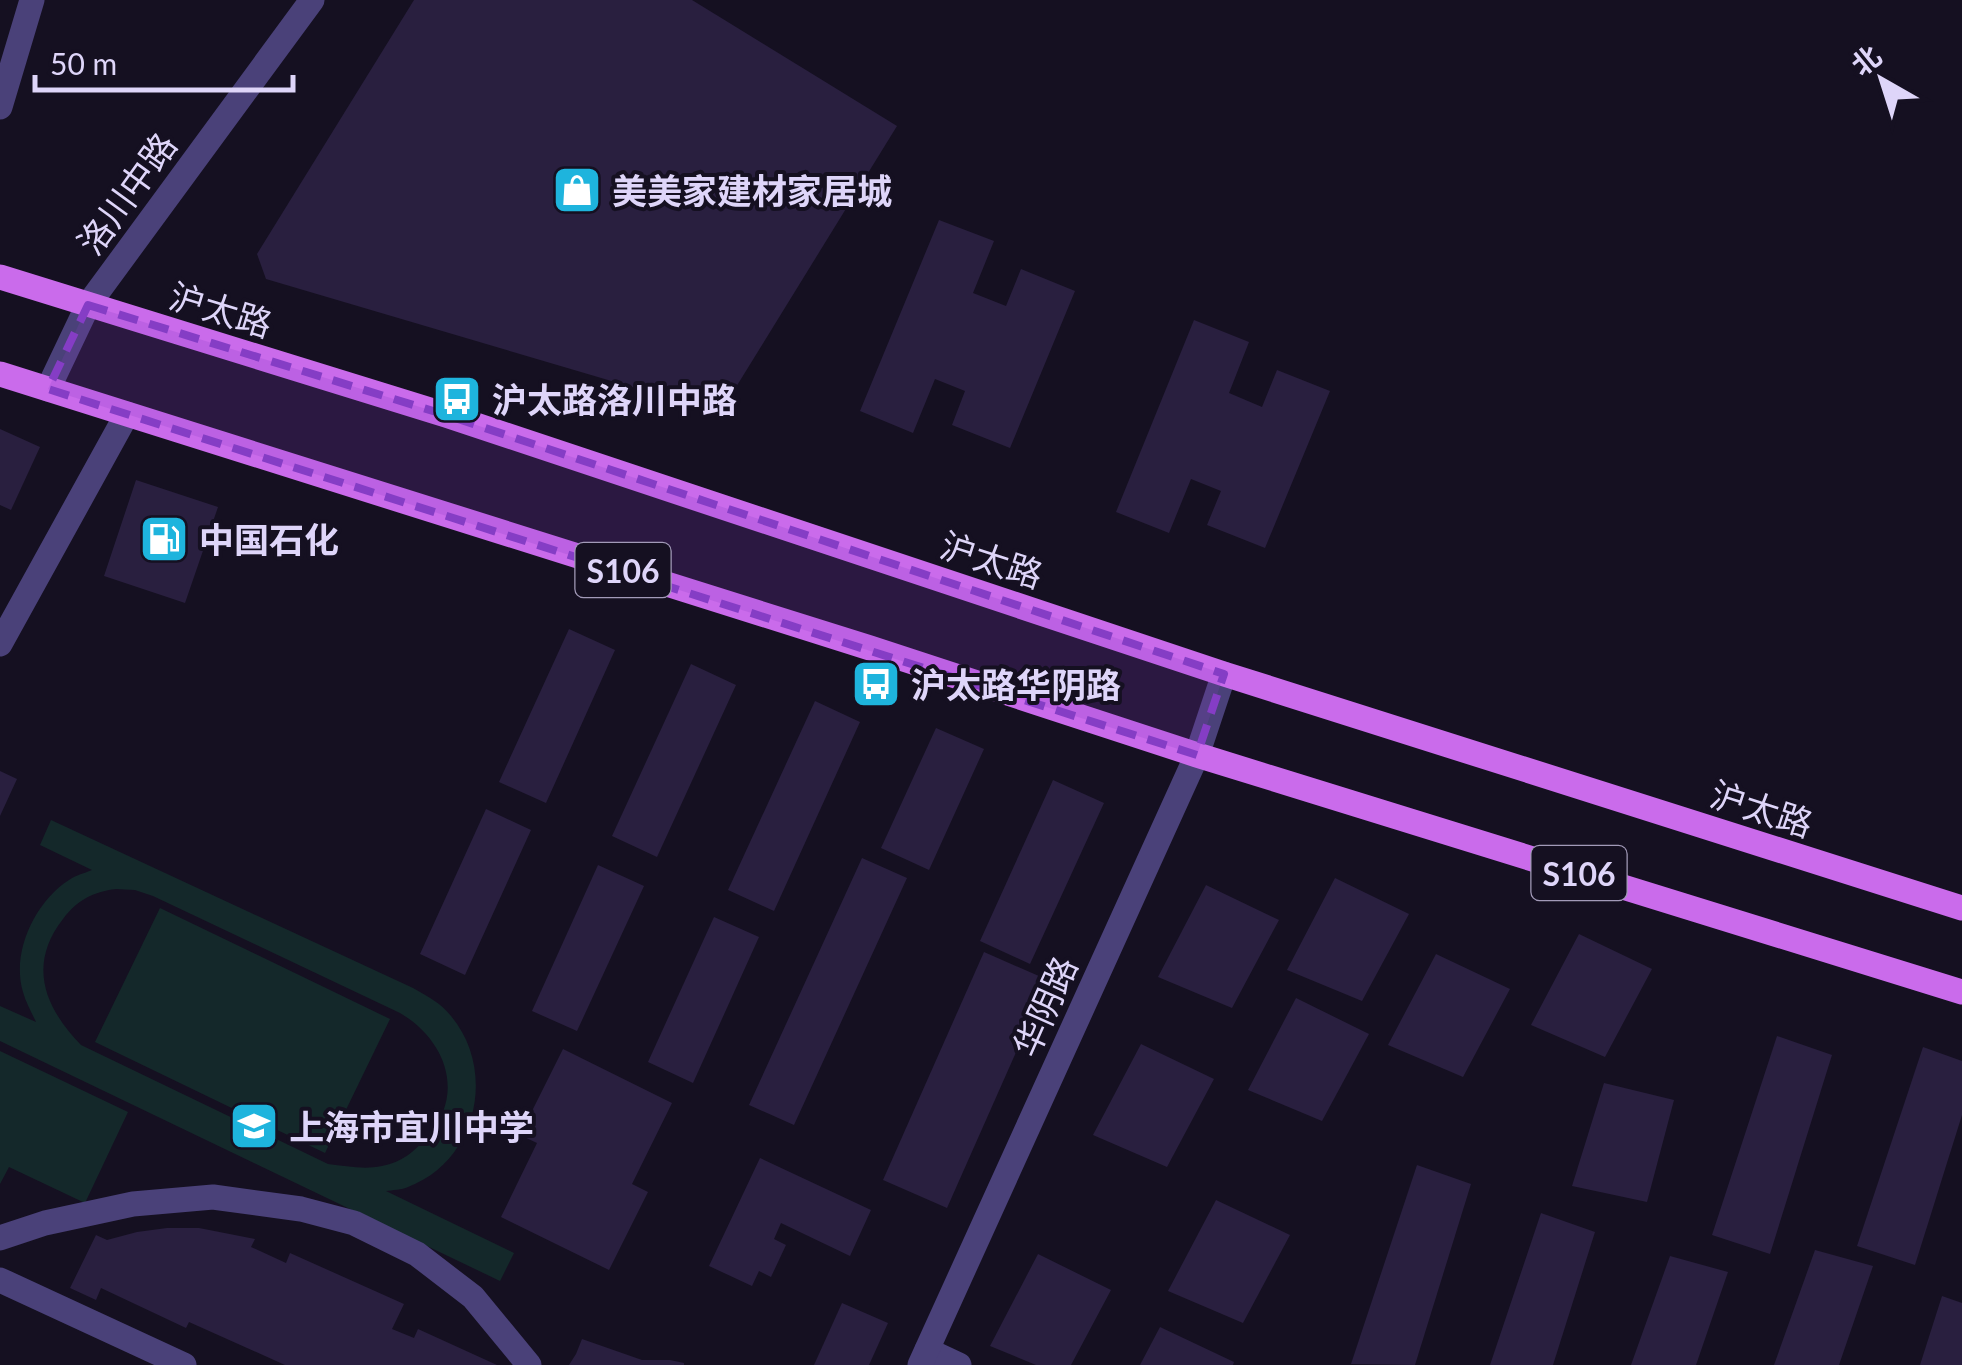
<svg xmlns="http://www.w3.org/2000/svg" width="1962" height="1365" viewBox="0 0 1962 1365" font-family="Lato,'Noto Sans SC',sans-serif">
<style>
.green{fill:#14282a;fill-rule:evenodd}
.building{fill:#291f3f}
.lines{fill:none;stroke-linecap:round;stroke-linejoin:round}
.minor{stroke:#4a4179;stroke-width:25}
.major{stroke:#ca6beb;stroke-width:25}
.marked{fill:#853dc5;fill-opacity:0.2;stroke:#853dc5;stroke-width:8;stroke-dasharray:20 12;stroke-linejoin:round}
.labels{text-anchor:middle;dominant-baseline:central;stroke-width:8;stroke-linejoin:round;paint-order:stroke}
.shield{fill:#151021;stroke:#a29ab8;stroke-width:2.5}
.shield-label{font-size:32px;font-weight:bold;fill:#ded5f9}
.poi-label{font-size:35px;font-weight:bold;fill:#ded5f9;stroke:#151021;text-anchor:start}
.street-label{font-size:35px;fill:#ded5f9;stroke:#151021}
</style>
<rect width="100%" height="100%" fill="#151021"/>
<g class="green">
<path d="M51,820L413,988C427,996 441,1003 451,1016C497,1071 477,1161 408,1187C402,1190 392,1190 386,1191L514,1253L500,1281L0,1041V1006L36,1022C32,1013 26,1003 23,992C11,952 35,902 69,880C76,875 85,873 92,870L40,845ZM116,889L135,890L153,896L400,1013C446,1040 466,1094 427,1137C414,1152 402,1162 382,1166C364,1170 346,1166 328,1164L81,1045C45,1008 27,965 63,919C77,900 93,892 116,889Z"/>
<polygon points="160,908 390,1019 325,1153 95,1042"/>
<polygon points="0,1051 128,1112 85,1203 9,1167 0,1184"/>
</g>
<g class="building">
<polygon points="414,0 692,0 897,126 720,413 266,279 257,254"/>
<polygon points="939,220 994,241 973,293 1006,306 1021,269 1075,291 1010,448 952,425 965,391 935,379 913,433 860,411"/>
<polygon points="1194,320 1249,342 1229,393 1262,407 1277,370 1330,391 1265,548 1207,525 1221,491 1191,479 1169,533 1116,512"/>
<polygon points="0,429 40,447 11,510 0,505"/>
<polygon points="136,480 218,507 185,603 104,576"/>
<polygon points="569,629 615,650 546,803 499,782"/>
<polygon points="691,664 736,685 657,857 612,836"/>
<polygon points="815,701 860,722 774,911 728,890"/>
<polygon points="936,728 984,749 929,870 881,848"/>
<polygon points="0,771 17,779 0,816"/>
<polygon points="1053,780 1104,803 1030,964 980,941"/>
<polygon points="486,809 531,830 465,975 420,954"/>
<polygon points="862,858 907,878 794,1125 749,1105"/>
<polygon points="598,865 644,886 577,1031 532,1011"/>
<polygon points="1335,878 1409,914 1362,1001 1287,970"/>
<polygon points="1206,885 1279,920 1232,1008 1158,977"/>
<polygon points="714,917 759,937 693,1083 648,1062"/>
<polygon points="1579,934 1652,969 1605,1057 1531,1025"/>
<polygon points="984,952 1048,980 947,1208 883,1180"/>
<polygon points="1436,954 1510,989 1463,1077 1388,1045"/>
<polygon points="1296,998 1369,1034 1322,1121 1248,1090"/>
<polygon points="1777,1036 1832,1055 1770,1254 1712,1235"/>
<polygon points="1141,1044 1214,1079 1167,1167 1093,1135"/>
<polygon points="1923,1047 1962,1061 1962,1115 1915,1265 1857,1246"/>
<polygon points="563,1049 672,1103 632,1184 648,1192 609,1270 501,1217 537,1143 520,1135"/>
<polygon points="1604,1083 1674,1100 1647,1202 1572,1186"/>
<polygon points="760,1158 871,1210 850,1256 781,1223 774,1239 786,1245 771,1277 759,1271 752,1286 709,1266"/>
<polygon points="1417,1165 1471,1184 1415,1365 1351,1364"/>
<polygon points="1216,1200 1290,1235 1243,1323 1168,1291"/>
<polygon points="1541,1213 1595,1232 1553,1365 1490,1365"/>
<polygon points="167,1228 199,1228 255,1239 251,1247 286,1263 290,1253 404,1304 392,1329 414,1338 418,1329 497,1365 285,1365 189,1322 186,1328 101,1288 96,1300 70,1288 96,1235 107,1240 137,1232"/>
<polygon points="1815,1250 1873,1266 1839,1365 1774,1365"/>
<polygon points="1038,1254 1111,1290 1071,1365 1036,1365 990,1346"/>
<polygon points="1670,1256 1728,1272 1696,1365 1631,1365"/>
<polygon points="1942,1296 1962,1303 1962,1365 1920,1365"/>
<polygon points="842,1303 888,1323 869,1365 814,1365"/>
<polygon points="1160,1327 1234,1362 1233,1365 1140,1365"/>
<polygon points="582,1339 642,1360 670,1360 684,1363 684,1365 569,1365 576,1354"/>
</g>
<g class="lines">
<g class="minor">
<polyline points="0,107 32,0"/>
<polyline points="48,389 88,305 312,0"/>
<polyline points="0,644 127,414"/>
<polyline points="0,1238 45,1223 133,1204 213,1197 301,1209 354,1223 417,1254 473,1297 529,1365"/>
<polyline points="0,1280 184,1365"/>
<polyline points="927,1350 959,1365"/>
<polyline points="920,1365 1197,755 1224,674"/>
</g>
<g class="major">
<polyline points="0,277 446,415 1224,674 1962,908"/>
<polyline points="0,374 870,648 1197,755 1962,992"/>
</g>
</g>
<path class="marked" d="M88,305L446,415L1224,674L1197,755L48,389Z"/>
<defs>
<g id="shop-square" transform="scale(2.5)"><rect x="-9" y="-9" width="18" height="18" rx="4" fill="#1eb4dd" stroke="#151021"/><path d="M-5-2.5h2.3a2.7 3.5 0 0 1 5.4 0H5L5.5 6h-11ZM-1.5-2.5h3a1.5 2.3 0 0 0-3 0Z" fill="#fff"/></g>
<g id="bus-square" transform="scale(2.5)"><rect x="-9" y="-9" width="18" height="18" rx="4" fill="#1eb4dd" stroke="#151021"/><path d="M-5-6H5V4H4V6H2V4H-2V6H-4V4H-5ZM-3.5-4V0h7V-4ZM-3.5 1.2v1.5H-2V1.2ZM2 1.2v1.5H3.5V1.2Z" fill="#fff"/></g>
<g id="fuel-square" transform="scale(2.5)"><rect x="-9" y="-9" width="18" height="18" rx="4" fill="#1eb4dd" stroke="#151021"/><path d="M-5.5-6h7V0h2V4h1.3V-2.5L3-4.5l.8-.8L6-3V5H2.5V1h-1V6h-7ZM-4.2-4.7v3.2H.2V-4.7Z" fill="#fff"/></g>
<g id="school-square" transform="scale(2.5)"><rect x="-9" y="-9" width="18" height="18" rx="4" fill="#1eb4dd" stroke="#151021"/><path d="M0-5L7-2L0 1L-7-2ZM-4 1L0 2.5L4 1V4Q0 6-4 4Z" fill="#fff"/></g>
</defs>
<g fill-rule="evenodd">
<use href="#shop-square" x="577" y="190"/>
<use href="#bus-square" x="457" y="399"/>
<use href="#fuel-square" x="164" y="539"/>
<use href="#bus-square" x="876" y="684"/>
<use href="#school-square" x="254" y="1126"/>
</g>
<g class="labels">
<g class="shield">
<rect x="575.5" y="543" width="95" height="54" rx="8"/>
<rect x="1531.5" y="846" width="95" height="54" rx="8"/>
</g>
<g class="shield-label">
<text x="623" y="570">S106</text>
<text x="1579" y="873">S106</text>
</g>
<g class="poi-label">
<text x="612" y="190">美美家建材家居城</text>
<text x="492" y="399">沪太路洛川中路</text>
<text x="199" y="539">中国石化</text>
<text x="911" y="684">沪太路华阴路</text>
<text x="289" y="1126">上海市宜川中学</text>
</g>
<g class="street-label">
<text transform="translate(126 193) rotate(-54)">洛川中路</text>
<text transform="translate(221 309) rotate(17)">沪太路</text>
<text transform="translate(992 559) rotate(18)">沪太路</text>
<text transform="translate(1762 808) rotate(18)">沪太路</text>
<text transform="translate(1044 1006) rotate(-66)">华阴路</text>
</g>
</g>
<g transform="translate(1882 80) rotate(321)" stroke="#151021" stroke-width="8" paint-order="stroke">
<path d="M0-8L18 38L0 25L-18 38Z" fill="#ded5f9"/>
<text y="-15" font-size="28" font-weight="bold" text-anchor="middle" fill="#ded5f9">北</text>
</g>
<path d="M35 75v15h258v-15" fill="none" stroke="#ded5f9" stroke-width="5"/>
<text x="50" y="75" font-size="30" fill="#ded5f9" stroke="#151021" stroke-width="8" paint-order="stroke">50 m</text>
</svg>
